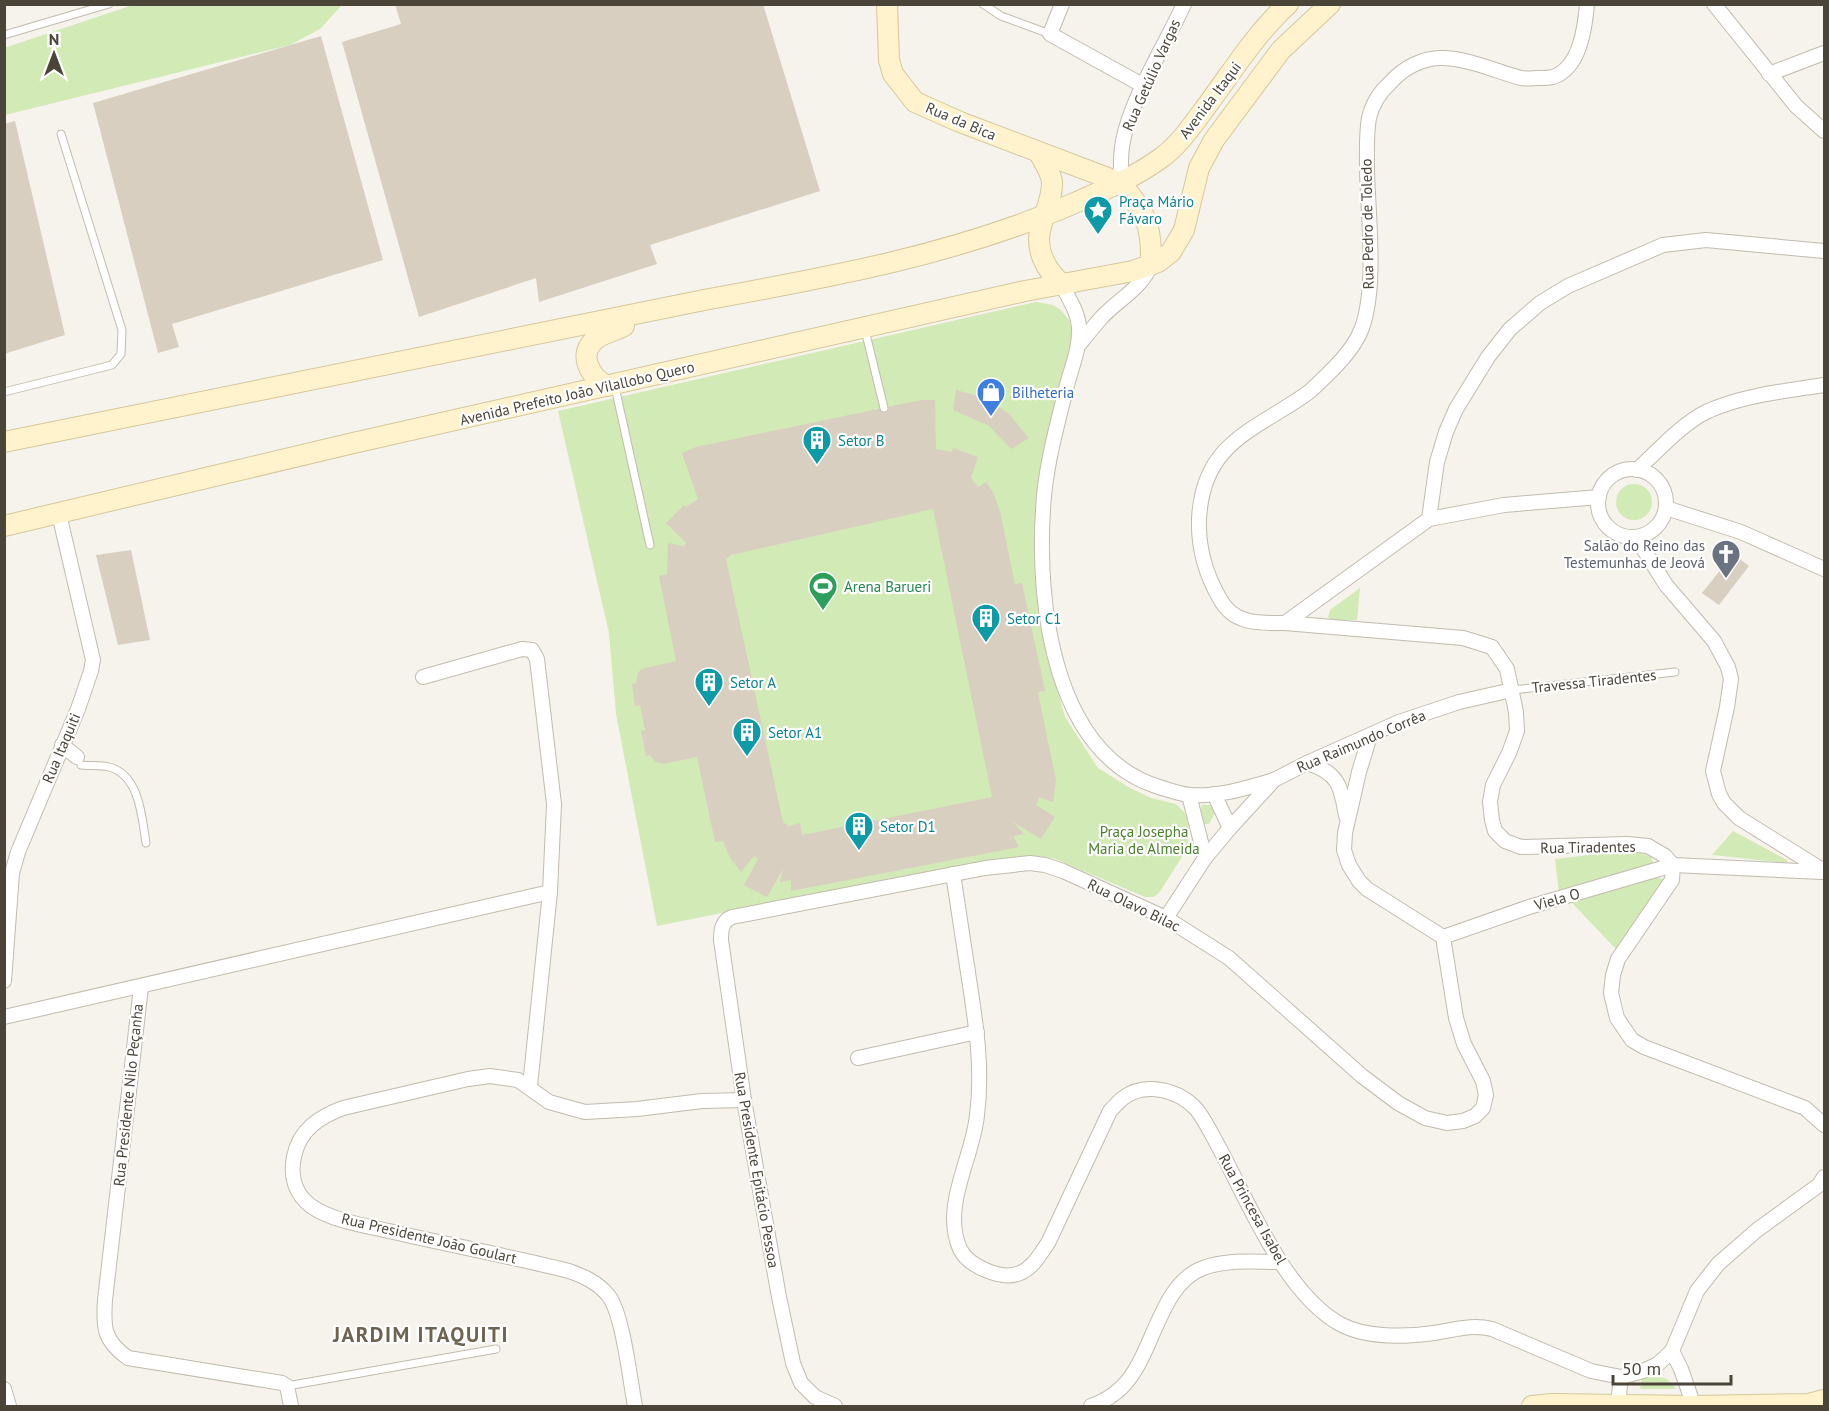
<svg xmlns="http://www.w3.org/2000/svg" width="1829" height="1411" viewBox="0 0 1829 1411" font-family="'PT Sans',sans-serif">
<style>
.green{fill:#d2eab5}
.building{fill:#d8cfc1;fill-rule:evenodd}
.lines{fill:none;stroke-linecap:round;stroke-linejoin:round}
.service-casing{stroke:#c2bbae;stroke-width:9}
.minor-casing{stroke:#c2bbae;stroke-width:16}
.secondary-casing{stroke:#d6c79b;stroke-width:22}
.service{stroke:#fff;stroke-width:7}
.minor{stroke:#fff;stroke-width:14}
.secondary{stroke:#fff3cd;stroke-width:20}
.labels{text-anchor:middle;dominant-baseline:central;stroke-width:4.5;stroke-linejoin:round;paint-order:stroke}
.street-label{font-size:15px;fill:#4b4439;stroke:#fff}
.culture-label{font-size:15px;fill:#0d838f;stroke:#fff;text-anchor:start}
.shop-label{font-size:15px;fill:#366cbe;stroke:#fff;text-anchor:start}
.worship-label{font-size:15px;fill:#5b616d;stroke:#fff;text-anchor:end}
.leisure-label{font-size:15px;fill:#27864d;stroke:#fff;text-anchor:start}
.park-label{font-size:15px;fill:#4a7f2a;stroke:#fff}
.district-label{font-size:21px;font-weight:bold;letter-spacing:1.5px;fill:#6e6250;stroke:#fff}
</style>
<rect width="100%" height="100%" fill="#f6f3ec"/>
<g class="green">
<polygon points="133,5 342,5 320,29 290,45 5,115 4,48"/>
<path d="M1036,302L1053,305L1061,310L1070,321L1073,329L1071,344L1057,394L1044,461L1039,592L1053,675L1065,717L1098,768L1130,788L1151,798L1176,804L1185,813L1189,827L1187,849L1159,893L1153,897H1145L1055,859C1032,854 1010,857 987,860L657,926L616,714L609,633L558,411Z"/>
<circle cx="1634" cy="502" r="18"/>
<polygon points="1360,588 1357,620 1332,620 1328,617 1330,610"/>
<polygon points="1202,805 1210,805 1215,813 1209,824 1202,824 1200,813"/>
<polygon points="1733,831 1787,860 1787,863 1712,855"/>
<polygon points="1625,851 1642,853 1651,857 1654,864 1559,894 1555,859"/>
<polygon points="1654,877 1663,879 1666,883 1665,887 1616,949 1572,903"/>
<path d="M1651,1376C1664,1376 1669,1379 1676,1389H1640L1642,1378Z"/>
</g>
<g class="building">
<polygon points="395,4 763,4 820,191 650,245 657,264 539,302 536,278 419,317 342,42 401,24"/>
<polygon points="321,36 383,260 172,324 179,347 158,353 93,103"/>
<polygon points="15,121 65,335 4,354 4,124"/>
<polygon points="956,390 985,398 998,406 1009,414 1029,438 1011,449 989,426 953,410"/>
<path d="M921,400H935L936,449L952,452L953,448L978,457L971,478L978,487L986,482L993,492L1000,511L1015,584L1022,583L1045,691L1038,692L1056,780L1053,802L1039,797L1036,805L1055,817L1041,839L1013,822L1024,834L1013,836L1019,847L791,891V880L780,882L783,869L767,897L744,885L758,859L754,856L741,872L730,858L723,841L715,842L697,757L663,764L655,762L650,755L646,756L641,731L645,730L640,705L635,706L632,684L636,683L638,673L641,669L676,661L659,576L667,574L668,543L684,546L686,543L666,523L684,505L686,507L698,499L682,453L696,447ZM933,509L992,797L802,835L800,823L789,826L783,822L726,559L731,555Z"/>
<polygon points="131,550 150,640 118,645 96,555"/>
<polygon points="1733,554 1749,566 1719,605 1702,593"/>
</g>
<g class="lines">
<g class="service-casing">
<g id="service">
<polyline points="983,4 1001,16 1050,34"/>
<polyline points="4,35 109,4"/>
<polyline points="865,330 884,408"/>
<polyline points="615,387 650,545"/>
<polyline points="4,392 112,365 121,354 122,330 61,134"/>
<polyline points="1512,690 1675,672"/>
<path d="M81,765C90,766 101,765 109,767C140,775 142,818 146,843"/>
<polyline points="287,1386 496,1349"/>
</g>
</g>
<g class="minor-casing">
<g id="minor">
<polyline points="1062,4 1050,34 1144,86"/>
<path d="M1587,4C1585,28 1580,68 1553,77C1549,78 1543,78 1539,78C1533,78 1527,79 1521,78C1495,71 1470,59 1444,58C1423,57 1403,68 1390,83C1380,92 1372,105 1369,118C1366,135 1367,153 1367,170C1368,215 1377,286 1362,328C1356,344 1345,357 1333,369C1325,377 1317,385 1309,392C1255,431 1203,441 1199,519C1198,547 1206,575 1220,599C1234,625 1260,623 1285,623L1463,638L1492,647L1507,669L1516,712L1517,731L1509,753L1493,785L1490,802L1492,820L1495,831L1505,841L1521,847L1627,844L1648,846L1665,856L1673,865L1672,880L1618,959L1613,975L1611,993L1617,1018L1632,1040L1644,1047L1805,1108L1824,1125"/>
<polyline points="1714,4 1796,106 1824,131"/>
<polyline points="1769,74 1824,53"/>
<path d="M1121,183C1121,169 1120,155 1123,141C1131,98 1165,46 1184,4"/>
<path d="M1062,285C1069,299 1078,312 1079,327C1080,348 1072,366 1067,385C1057,426 1045,467 1043,510C1037,604 1053,754 1159,787C1169,790 1179,794 1190,795C1219,797 1247,788 1274,780"/>
<path d="M1078,346C1086,336 1094,326 1102,317C1119,299 1141,289 1151,265"/>
<circle cx="1632" cy="503" r="34"/>
<path d="M1637,470C1659,450 1681,424 1708,411C1744,395 1786,391 1824,385"/>
<polyline points="1666,508 1741,532 1824,569"/>
<polyline points="1429,519 1437,462 1446,432 1456,409 1488,357 1510,329 1540,303 1568,286 1663,245 1706,240 1824,251"/>
<polyline points="1636,537 1666,585 1714,641 1728,667 1731,679 1727,707 1713,771 1719,794 1724,803 1739,818 1824,871"/>
<polyline points="1285,623 1429,519 1504,505 1599,497"/>
<polyline points="423,677 522,649 532,650 537,659 554,804 550,892 530,1086"/>
<polyline points="62,745 77,757"/>
<path d="M1307,763C1338,772 1341,786 1346,816"/>
<polyline points="1214,794 1230,828"/>
<polyline points="1189,795 1205,858"/>
<path d="M953,874C958,909 964,944 969,979C976,1024 983,1069 977,1115C973,1158 941,1206 960,1249C968,1266 1002,1281 1020,1273C1033,1268 1040,1254 1048,1243L1110,1111C1114,1107 1118,1102 1123,1098C1145,1081 1180,1090 1197,1110C1207,1123 1214,1139 1222,1153C1250,1206 1286,1294 1340,1324C1366,1338 1405,1337 1434,1333C1455,1330 1471,1324 1492,1329L1591,1371L1621,1377"/>
<polyline points="1166,918 1205,858 1230,828 1274,780 1307,763 1399,722 1459,702 1512,690"/>
<polyline points="1443,937 1529,907 1673,865 1822,872"/>
<polyline points="4,981 12,873 18,852 78,709 91,671 93,660 59,514"/>
<path d="M141,987L105,1300C103,1328 104,1341 128,1358L282,1383L287,1386L291,1406"/>
<polyline points="4,1017 550,892"/>
<polyline points="858,1058 977,1032"/>
<polyline points="1672,1351 1681,1369 1694,1406"/>
<polyline points="4,1389 9,1406"/>
<polyline points="1618,1404 1621,1377 1643,1371 1658,1364 1672,1351 1697,1291 1718,1264 1757,1230 1819,1185 1824,1177"/>
<path d="M635,1406C630,1381 623,1313 608,1295C597,1282 583,1276 569,1271C509,1256 449,1245 389,1231C366,1226 330,1220 311,1206C295,1194 290,1176 294,1157C299,1130 319,1117 343,1108L468,1079L490,1076L518,1080L549,1102L585,1112L637,1109L702,1101L744,1100"/>
<path d="M835,1406L815,1397L801,1383L793,1363L779,1297L744,1100L721,940C721,930 722,921 732,917L985,868L1030,863L1045,865L1063,871L1166,918L1199,939L1229,958L1362,1076L1398,1103L1425,1118L1447,1123L1463,1121L1475,1116L1483,1108L1486,1095L1483,1081L1464,1044L1456,1018L1443,937L1367,889L1359,881L1349,865L1344,850L1345,833L1359,772L1370,736"/>
<path d="M1091,1406C1103,1402 1113,1396 1122,1387C1154,1356 1158,1285 1203,1268C1227,1259 1254,1262 1280,1262"/>
</g>
</g>
<g class="secondary-casing">
<g id="secondary">
<polyline points="887,4 889,60 893,74 915,102 960,122 1121,183"/>
<path d="M1039,153C1044,162 1051,172 1052,182C1053,210 1028,231 1045,263C1049,272 1056,278 1062,285"/>
<path d="M1121,183C1146,215 1152,223 1151,265"/>
<path d="M607,386C590,377 576,353 597,338C604,333 615,331 624,326"/>
<path d="M4,442L704,300C831,277 958,254 1077,202C1106,189 1135,177 1161,158C1178,146 1191,127 1203,111C1230,75 1255,34 1288,4"/>
<polyline points="4,526 349,444 1025,291 1133,271 1158,262 1171,252 1184,230 1199,168 1214,140 1281,50 1330,4"/>
<polyline points="1532,1406 1552,1404 1694,1406 1809,1404 1824,1400"/>
</g>
</g>
<use href="#service" class="service"/>
<use href="#minor" class="minor"/>
<use href="#secondary" class="secondary"/>
</g>
<defs>
<g id="sight-pin" transform="scale(1.5)"><path d="M0 17L-7.5 6A9.5 9.5 0 1 1 7.5 6Z" fill="#0f9aa8" stroke="#fff"/><path d="M0-6L1.8-2.2L6-1.7L2.9 1.2L3.7 5.4L0 3.3L-3.7 5.4L-2.9 1.2L-6-1.7L-1.8-2.2Z" fill="#fff"/></g>
<g id="shop-pin" transform="scale(1.5)"><path d="M0 17L-7.5 6A9.5 9.5 0 1 1 7.5 6Z" fill="#3f7fe0" stroke="#fff"/><path d="M-5-2.5h2.3a2.7 3.5 0 0 1 5.4 0H5L5.5 6h-11ZM-1.5-2.5h3a1.5 2.3 0 0 0-3 0Z" fill="#fff"/></g>
<g id="building-pin" transform="scale(1.5)"><path d="M0 17L-7.5 6A9.5 9.5 0 1 1 7.5 6Z" fill="#0f9aa8" stroke="#fff"/><path d="M-4-6H4V6H1V3H-1V6H-4ZM-2.5-4.3h1.7v1.8h-1.7ZM.8-4.3h1.7v1.8H.8ZM-2.5-1h1.7V.8h-1.7ZM.8-1h1.7V.8H.8Z" fill="#fff"/></g>
<g id="church-pin" transform="scale(1.5)"><path d="M0 17L-7.5 6A9.5 9.5 0 1 1 7.5 6Z" fill="#6b7280" stroke="#fff"/><path d="M-1.2-6h2.4v3.5h3.3v2.4h-3.3V6h-2.4V-.1h-3.3v-2.4h3.3Z" fill="#fff"/></g>
<g id="stadium-pin" transform="scale(1.5)"><path d="M0 17L-7.5 6A9.5 9.5 0 1 1 7.5 6Z" fill="#2e9e5b" stroke="#fff"/><path d="M0-5a6.5 5 0 1 0 0 10a6.5 5 0 1 0 0-10ZM-3.5-1.8h7v3.6h-7Z" fill="#fff"/></g>
</defs>
<g fill-rule="evenodd">
<use href="#sight-pin" x="1098" y="210"/>
<use href="#shop-pin" x="991" y="392"/>
<use href="#building-pin" x="817" y="440"/>
<use href="#church-pin" x="1726" y="554"/>
<use href="#stadium-pin" x="823" y="586"/>
<use href="#building-pin" x="986" y="618"/>
<use href="#building-pin" x="709" y="682"/>
<use href="#building-pin" x="747" y="732"/>
<use href="#building-pin" x="859" y="826"/>
</g>
<g class="labels">
<g class="street-label">
<text transform="translate(1151 75) rotate(-66)">Rua Getúlio Vargas</text>
<text transform="translate(1210 100) rotate(-53)">Avenida Itaqui</text>
<text transform="translate(961 121) rotate(23)">Rua da Bica</text>
<text transform="translate(1367 224) rotate(-91)">Rua Pedro de Toledo</text>
<text transform="translate(577 393) rotate(-13)">Avenida Prefeito João Vilallobo Quero</text>
<text transform="translate(1594 681) rotate(-6)">Travessa Tiradentes</text>
<text transform="translate(1361 741) rotate(-23)">Rua Raimundo Corrêa</text>
<text transform="translate(61 748) rotate(-67)">Rua Itaquiti</text>
<text transform="translate(1588 847) rotate(-1)">Rua Tiradentes</text>
<text transform="translate(1557 899) rotate(-16)">Viela O</text>
<text transform="translate(1134 905) rotate(26)">Rua Olavo Bilac</text>
<text transform="translate(128 1095) rotate(-84)">Rua Presidente Nilo Peçanha</text>
<text transform="translate(757 1170) rotate(80)">Rua Presidente Epitácio Pessoa</text>
<text transform="translate(1253 1209) rotate(61)">Rua Princesa Isabel</text>
<text transform="translate(429 1238) rotate(13)">Rua Presidente João Goulart</text>
</g>
<g class="culture-label">
<text x="1119" y="201">Praça Mário<tspan x="1119" dy="17">Fávaro</tspan></text>
<text x="838" y="440">Setor B</text>
<text x="1007" y="618">Setor C1</text>
<text x="730" y="682">Setor A</text>
<text x="768" y="732">Setor A1</text>
<text x="880" y="826">Setor D1</text>
</g>
<g class="shop-label">
<text x="1012" y="392">Bilheteria</text>
</g>
<g class="worship-label">
<text x="1705" y="545">Salão do Reino das<tspan x="1705" dy="17">Testemunhas de Jeová</tspan></text>
</g>
<g class="leisure-label">
<text x="844" y="586">Arena Barueri</text>
</g>
<g class="park-label">
<text x="1144" y="831">Praça Josepha<tspan x="1144" dy="17">Maria de Almeida</tspan></text>
</g>
<g class="district-label">
<text x="421" y="1334">JARDIM ITAQUITI</text>
</g>
</g>
<rect width="1829" height="1411" fill="none" stroke="#4b4439" stroke-width="12"/>
<g transform="translate(54 54)" stroke="#ffffff" stroke-width="4.5" paint-order="stroke">
<path d="M0-4.5L10 22L0 15L-10 22Z" fill="#4b4439"/>
<text y="-9" font-size="16" font-weight="bold" text-anchor="middle" fill="#4b4439">N</text>
</g>
<path d="M1613 1375v9h118v-9" fill="none" stroke="#4b4439" stroke-width="3"/>
<text x="1622" y="1375" font-size="18" fill="#4b4439" stroke="#ffffff" stroke-width="4.5" paint-order="stroke">50 m</text>
</svg>
